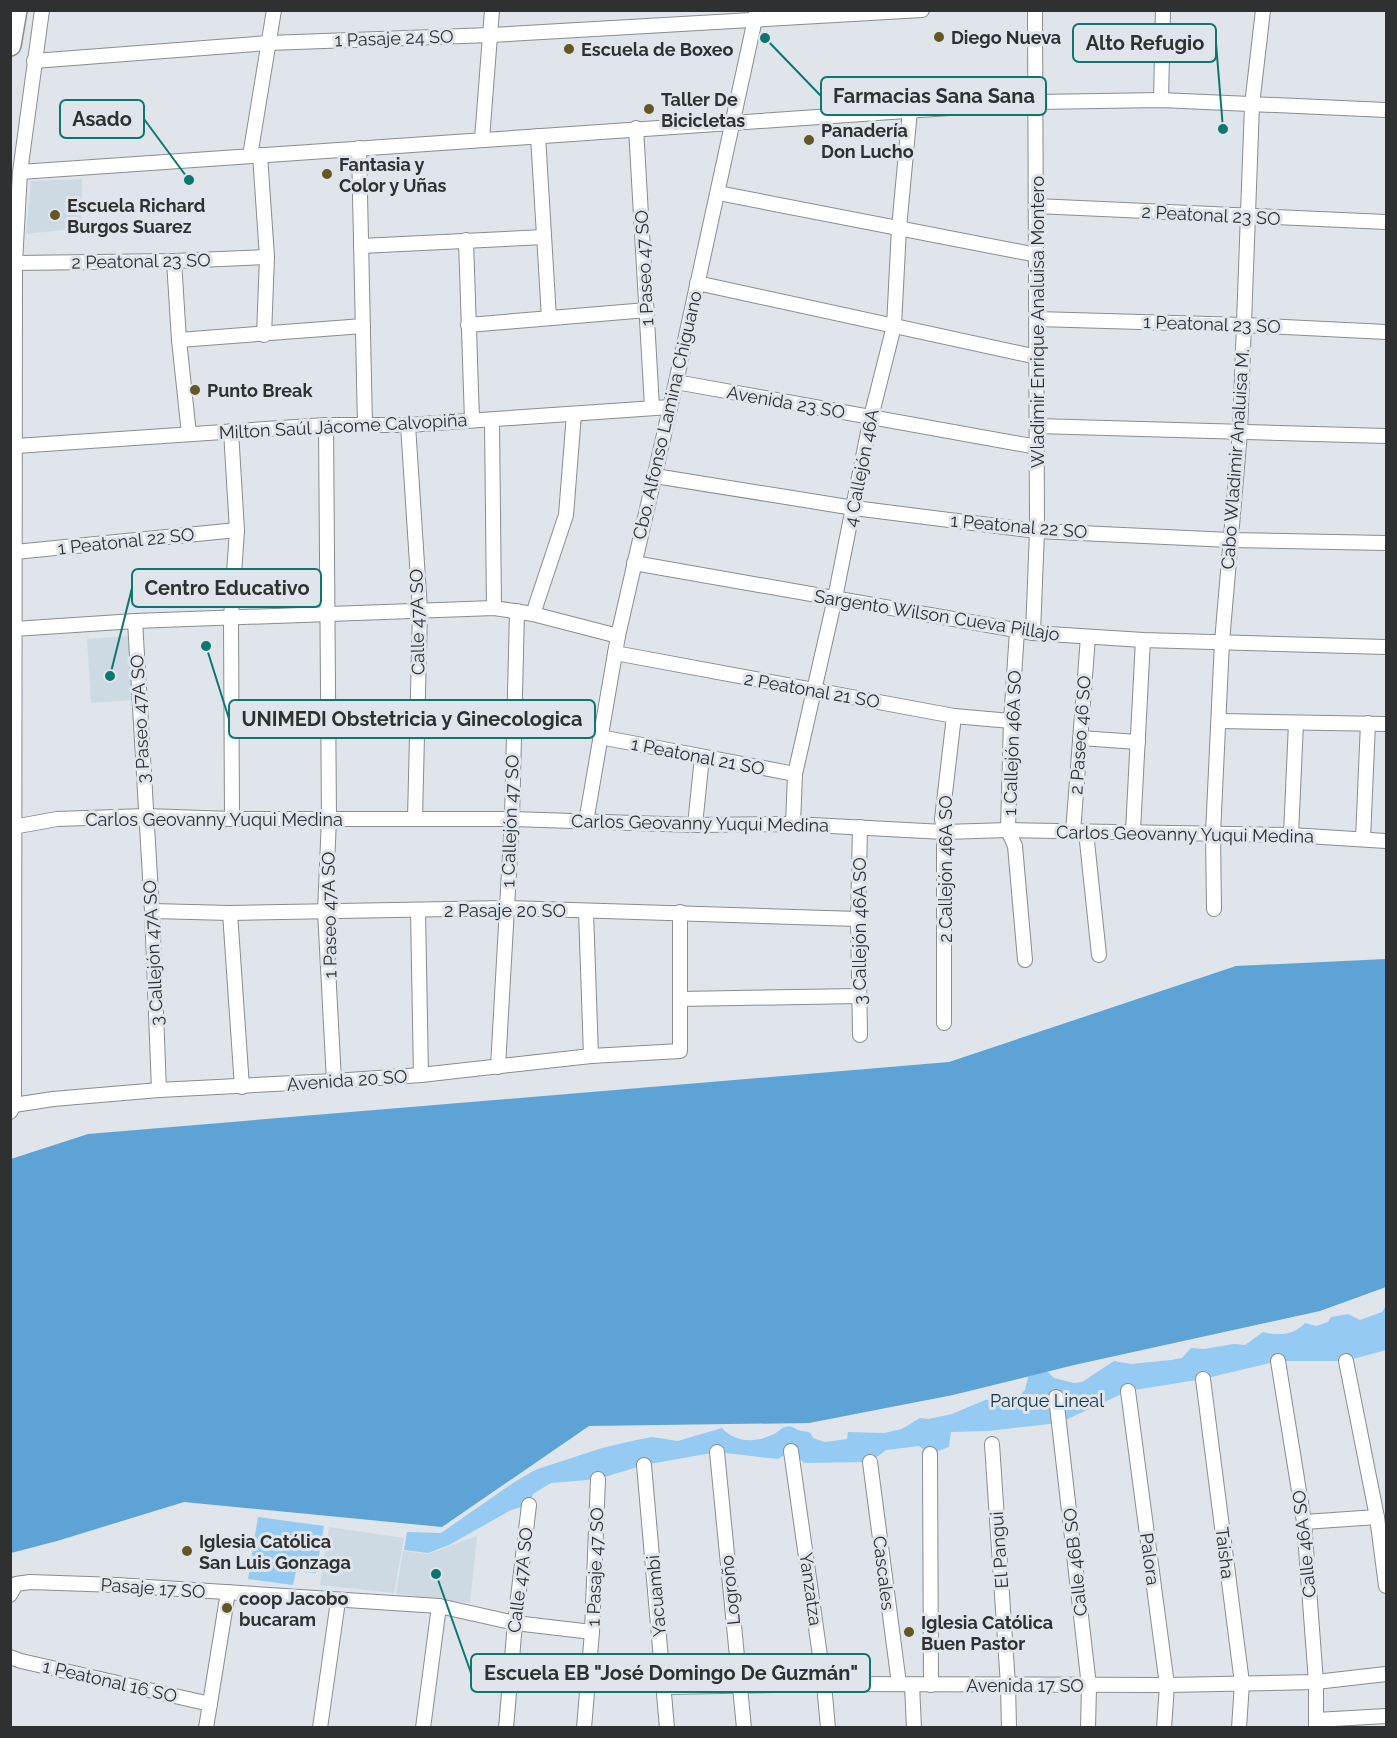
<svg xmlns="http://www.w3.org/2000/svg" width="1397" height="1738" viewBox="0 0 1397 1738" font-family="Raleway,sans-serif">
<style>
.built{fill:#cddae3}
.green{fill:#95caf3}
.water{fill:#5ea3d6}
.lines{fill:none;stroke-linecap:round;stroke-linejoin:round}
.minor-casing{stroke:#878d91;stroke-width:16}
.highway-casing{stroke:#878d91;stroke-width:24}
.minor{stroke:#fff;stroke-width:14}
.highway{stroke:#fff;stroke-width:21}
.poi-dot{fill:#635724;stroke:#dfe5ea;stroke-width:2}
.labels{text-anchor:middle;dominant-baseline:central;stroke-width:6;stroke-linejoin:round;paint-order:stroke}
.poi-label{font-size:18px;font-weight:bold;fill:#2e3032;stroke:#dfe5ea;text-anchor:start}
.street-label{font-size:18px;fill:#2e3032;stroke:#dfe5ea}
.park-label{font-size:18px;fill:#123146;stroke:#dfe5ea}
.leader{fill:none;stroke:#0f766e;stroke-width:2}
.callout-dot{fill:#0f766e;stroke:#dfe5ea;stroke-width:2}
.callout{fill:#dfe5ea;stroke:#0f766e;stroke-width:2}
.callout-label{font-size:20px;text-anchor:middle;font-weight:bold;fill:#2e3032}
</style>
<rect width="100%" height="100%" fill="#dfe5ea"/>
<g class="built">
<polygon points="82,179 81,228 26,234 31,181"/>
<polygon points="129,636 133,700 91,703 87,639"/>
<polygon points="329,1527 404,1538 394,1593 320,1585"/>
<polygon points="477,1536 470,1603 396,1594 403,1551 428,1554"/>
</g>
<g class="green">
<path d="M1386,1306V1350L1346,1361H1278L1203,1379L1128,1391L1059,1423L988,1431L951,1432L949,1447L930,1454L919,1446L886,1450L870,1462L804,1463L791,1451L778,1459L717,1452L644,1465L598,1479L551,1483L533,1494L529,1505L511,1510L449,1545L428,1553L404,1550L407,1532L441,1533L513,1483L535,1470L602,1448L632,1441L652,1437L678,1441L722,1428C735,1443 756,1443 774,1434C778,1432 781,1428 785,1427C791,1425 793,1428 798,1430C806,1433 810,1429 813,1438L825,1442L847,1439L848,1432L884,1433L902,1429L920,1418L928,1419L952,1414L985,1400L1018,1397L1025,1390L1029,1373L1044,1368L1054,1378L1074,1383L1082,1382L1114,1361L1131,1364L1171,1360L1182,1358L1191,1348L1204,1349L1234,1344L1245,1345L1263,1332C1278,1336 1295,1335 1305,1323L1316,1326L1328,1322L1331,1317L1348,1314L1360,1320L1382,1312Z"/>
<polygon points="258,1517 324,1526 316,1573 296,1571 293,1585 248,1579"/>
</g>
<polygon class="water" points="1386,959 1386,1287 1320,1311 1074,1365 953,1395 809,1423 589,1426 442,1527 184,1502 57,1541 11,1553 11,1159 88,1134 949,1062 1236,966"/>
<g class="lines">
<g class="minor-casing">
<g id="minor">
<polyline points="34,61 268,43 491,35 922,10"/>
<polyline points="1161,100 1163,10"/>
<polyline points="636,128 652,407"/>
<polyline points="538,136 549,318"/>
<polyline points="482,139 492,10"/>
<polyline points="359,148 365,425"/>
<polyline points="260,155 267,257 264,335"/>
<polyline points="250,156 274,10"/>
<polyline points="20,172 1036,102 1161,100 1386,110"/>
<polyline points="718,193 1037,255"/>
<polyline points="1036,206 1386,222"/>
<polyline points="466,240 472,420"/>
<polyline points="361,246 544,237"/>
<polyline points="174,261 179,340 189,434"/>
<polyline points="15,263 174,261 267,257"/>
<polyline points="697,283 1037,357"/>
<polyline points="1037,319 1244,325 1386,332"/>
<polyline points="468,325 647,310"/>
<polyline points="179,340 363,326"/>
<polyline points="676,382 1037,447"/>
<polyline points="492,420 494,608"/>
<polyline points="326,425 329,819 325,911 334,1081"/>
<polyline points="408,425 420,610 415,819"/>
<polyline points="1037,426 1386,436"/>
<polyline points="231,431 237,530 231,618 232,819"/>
<polyline points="16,446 326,425 408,425 670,407"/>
<polyline points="655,476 854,508 1037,531 1230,540 1386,543"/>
<polyline points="15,552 237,530"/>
<polyline points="634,563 1033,633 1143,640 1386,647"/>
<polyline points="533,614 566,515 574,414"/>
<polyline points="135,621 152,911 159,1090"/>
<polyline points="14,629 135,621 494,608 533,614 618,636"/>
<polyline points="1017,631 1011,721 1008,830 1015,846 1025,960"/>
<polyline points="1033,633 1037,531 1035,10"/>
<polyline points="615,653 954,716 1011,721"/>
<polyline points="1219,721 1386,724"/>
<polyline points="600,737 795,774"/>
<polyline points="1080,738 1138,742"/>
<polyline points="586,822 618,636 676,382 757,10"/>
<polyline points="793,824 795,774 835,598 871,417 894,326 899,228 910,110"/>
<polyline points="695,825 702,757"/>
<polyline points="13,827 57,819 146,816 232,819 512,819 695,825 793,824 944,832 1008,830 1291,835 1386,841"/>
<polyline points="860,827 858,919 860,1035"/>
<polyline points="1133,831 1143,640"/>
<polyline points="1073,832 1088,637"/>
<polyline points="1086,832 1099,955"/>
<polyline points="1291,835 1296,723"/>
<polyline points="1363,839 1368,723"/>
<polyline points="1214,909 1213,834 1222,642 1240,432 1252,105 1263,10"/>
<polyline points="418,910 421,1075"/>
<polyline points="152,911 230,913 506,908 858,919"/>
<polyline points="586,911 591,1056"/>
<polyline points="230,913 242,1087"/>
<polyline points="680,999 859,996"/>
<polyline points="944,1023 944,832 942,819 954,716"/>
<polyline points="498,1067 512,819 517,611"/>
<polyline points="14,1105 53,1099 159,1090 334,1081 421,1075 591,1056 680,1051 680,912"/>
<polyline points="10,1112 14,1105 15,263 20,172 42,10"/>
<polyline points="1278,1361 1304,1522 1316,1682 1316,1728"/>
<polyline points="1346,1361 1377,1517 1386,1586"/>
<polyline points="1203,1379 1242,1683 1239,1728"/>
<polyline points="1128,1391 1167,1685 1164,1728"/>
<polyline points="1056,1397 1089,1686 1088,1728"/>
<polyline points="992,1444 1008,1685 1009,1728"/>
<polyline points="791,1451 824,1684 828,1728"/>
<polyline points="717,1452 744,1728"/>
<polyline points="930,1454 931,1685"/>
<polyline points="870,1462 899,1684"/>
<polyline points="644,1465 667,1728"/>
<polyline points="1304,1522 1377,1517"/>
<polyline points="10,1595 16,1584 30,1582 117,1585 439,1606 515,1623 592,1632"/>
<polyline points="10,1657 21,1661 210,1704"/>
<polyline points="912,1685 914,1728"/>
<polyline points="664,1687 824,1684 1167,1685 1316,1682 1386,1674"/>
<polyline points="1316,1720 1386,1716"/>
<polyline points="206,1728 228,1592"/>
<polyline points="320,1728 338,1601"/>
<polyline points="423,1728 439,1606"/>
<polyline points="506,1728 515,1623 529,1505"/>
<polyline points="584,1728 592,1632 598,1479"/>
</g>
</g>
<g class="highway-casing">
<polyline id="highway" points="10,45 16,10"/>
</g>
<use href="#minor" class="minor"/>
<use href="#highway" class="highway"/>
</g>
<g class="poi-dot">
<circle cx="939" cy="37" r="6"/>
<circle cx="569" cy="49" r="6"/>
<circle cx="649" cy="109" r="6"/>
<circle cx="809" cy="140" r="6"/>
<circle cx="327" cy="174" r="6"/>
<circle cx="55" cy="215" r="6"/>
<circle cx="195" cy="390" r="6"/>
<circle cx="187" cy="1551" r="6"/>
<circle cx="227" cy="1608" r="6"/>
<circle cx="909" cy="1632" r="6"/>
</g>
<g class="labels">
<g class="poi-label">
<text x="951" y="37">Diego Nueva</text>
<text x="581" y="49">Escuela de Boxeo</text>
<text x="661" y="99">Taller De<tspan x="661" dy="21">Bicicletas</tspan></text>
<text x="821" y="130">Panadería<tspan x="821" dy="21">Don Lucho</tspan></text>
<text x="339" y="164">Fantasia y<tspan x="339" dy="21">Color y Uñas</tspan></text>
<text x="67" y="205">Escuela Richard<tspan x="67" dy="21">Burgos Suarez</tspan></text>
<text x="207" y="390">Punto Break</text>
<text x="199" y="1541">Iglesia Católica<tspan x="199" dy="21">San Luis Gonzaga</tspan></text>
<text x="239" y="1598">coop Jacobo<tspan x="239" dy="21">bucaram</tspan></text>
<text x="921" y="1622">Iglesia Católica<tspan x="921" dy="21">Buen Pastor</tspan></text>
</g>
<g class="street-label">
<text transform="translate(394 38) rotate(-2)">1 Pasaje 24 SO</text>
<text transform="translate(1211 215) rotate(3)">2 Peatonal 23 SO</text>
<text transform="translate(141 261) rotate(-1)">2 Peatonal 23 SO</text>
<text transform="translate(644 268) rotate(-93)">1 Paseo 47 SO</text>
<text transform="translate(1037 322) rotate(-90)">Wladimir Enrique Analuisa Montero</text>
<text transform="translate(1212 324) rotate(2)">1 Peatonal 23 SO</text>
<text transform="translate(786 402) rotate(10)">Avenida 23 SO</text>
<text transform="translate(667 415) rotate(-77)">Cbo. Alfonso Lamina Chiguano</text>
<text transform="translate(343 426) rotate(-3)">Milton Saúl Jácome Calvopiña</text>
<text transform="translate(1235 459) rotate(-86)">Cabo Wladimir Analuisa M.</text>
<text transform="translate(861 468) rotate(-79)">4 Callejón 46A</text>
<text transform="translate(1019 526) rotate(5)">1 Peatonal 22 SO</text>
<text transform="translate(126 541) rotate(-6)">1 Peatonal 22 SO</text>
<text transform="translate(937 615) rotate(9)">Sargento Wilson Cueva Pillajo</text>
<text transform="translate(417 622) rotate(-91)">Calle 47A SO</text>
<text transform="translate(812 690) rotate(10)">2 Peatonal 21 SO</text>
<text transform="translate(140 719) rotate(-93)">3 Paseo 47A SO</text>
<text transform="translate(1080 735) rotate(-86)">2 Paseo 46 SO</text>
<text transform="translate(1012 743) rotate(-88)">1 Callejón 46A SO</text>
<text transform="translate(698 756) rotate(11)">1 Peatonal 21 SO</text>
<text x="214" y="819">Carlos Geovanny Yuqui Medina</text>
<text transform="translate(510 821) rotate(-88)">1 Callejón 47 SO</text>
<text transform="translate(700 823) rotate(1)">Carlos Geovanny Yuqui Medina</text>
<text transform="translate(1185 834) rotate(1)">Carlos Geovanny Yuqui Medina</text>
<text transform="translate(945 869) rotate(-90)">2 Callejón 46A SO</text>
<text x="505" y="910">2 Pasaje 20 SO</text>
<text transform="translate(329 915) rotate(-91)">1 Paseo 47A SO</text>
<text transform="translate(859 931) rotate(-90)">3 Callejón 46A SO</text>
<text transform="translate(153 953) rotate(-93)">3 Callejón 47A SO</text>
<text transform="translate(347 1080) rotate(-4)">Avenida 20 SO</text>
<text transform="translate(1304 1544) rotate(-96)">Calle 46A SO</text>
<text transform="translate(999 1550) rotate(-94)">El Pangui</text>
<text transform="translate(1225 1553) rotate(83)">Taisha</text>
<text transform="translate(1150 1559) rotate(82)">Palora</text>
<text transform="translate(1075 1562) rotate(-96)">Calle 46B SO</text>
<text transform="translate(595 1567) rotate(-88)">1 Pasaje 47 SO</text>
<text transform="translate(884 1573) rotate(83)">Cascales</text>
<text transform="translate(520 1580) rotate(-83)">Calle 47A SO</text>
<text transform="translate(153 1588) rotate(4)">Pasaje 17 SO</text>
<text transform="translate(811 1589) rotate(82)">Yanzatza</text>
<text transform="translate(730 1590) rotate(-96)">Logroño</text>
<text transform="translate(656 1596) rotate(-95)">Yacuambi</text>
<text transform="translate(110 1681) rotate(13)">1 Peatonal 16 SO</text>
<text x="1025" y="1685">Avenida 17 SO</text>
</g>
<g class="park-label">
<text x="1047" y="1400">Parque Lineal</text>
</g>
</g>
<path class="leader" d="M1223 129L1216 43M765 38L821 96M189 180L144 119M110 676L132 588M206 646L229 719M436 1574L471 1673"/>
<g class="callout-dot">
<circle cx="1223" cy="129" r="6"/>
<circle cx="765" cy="38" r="6"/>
<circle cx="189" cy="180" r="6"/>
<circle cx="110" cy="676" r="6"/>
<circle cx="206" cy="646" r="6"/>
<circle cx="436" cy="1574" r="6"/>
</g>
<g class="callout">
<rect x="1073" y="24" width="143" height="38" rx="6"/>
<rect x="821" y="77" width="225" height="38" rx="6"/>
<rect x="60" y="100" width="84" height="38" rx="6"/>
<rect x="132" y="569" width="189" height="38" rx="6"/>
<rect x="229" y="700" width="366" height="38" rx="6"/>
<rect x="471" y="1654" width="399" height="38" rx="6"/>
</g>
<g class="callout-label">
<text x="1145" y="50">Alto Refugio</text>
<text x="934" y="103">Farmacias Sana Sana</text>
<text x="102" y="126">Asado</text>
<text x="227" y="595">Centro Educativo</text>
<text x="412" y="726">UNIMEDI Obstetricia y Ginecologica</text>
<text x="671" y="1680">Escuela EB "José Domingo De Guzmán"</text>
</g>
<rect width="1397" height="1738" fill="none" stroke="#2e3032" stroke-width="24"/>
</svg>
